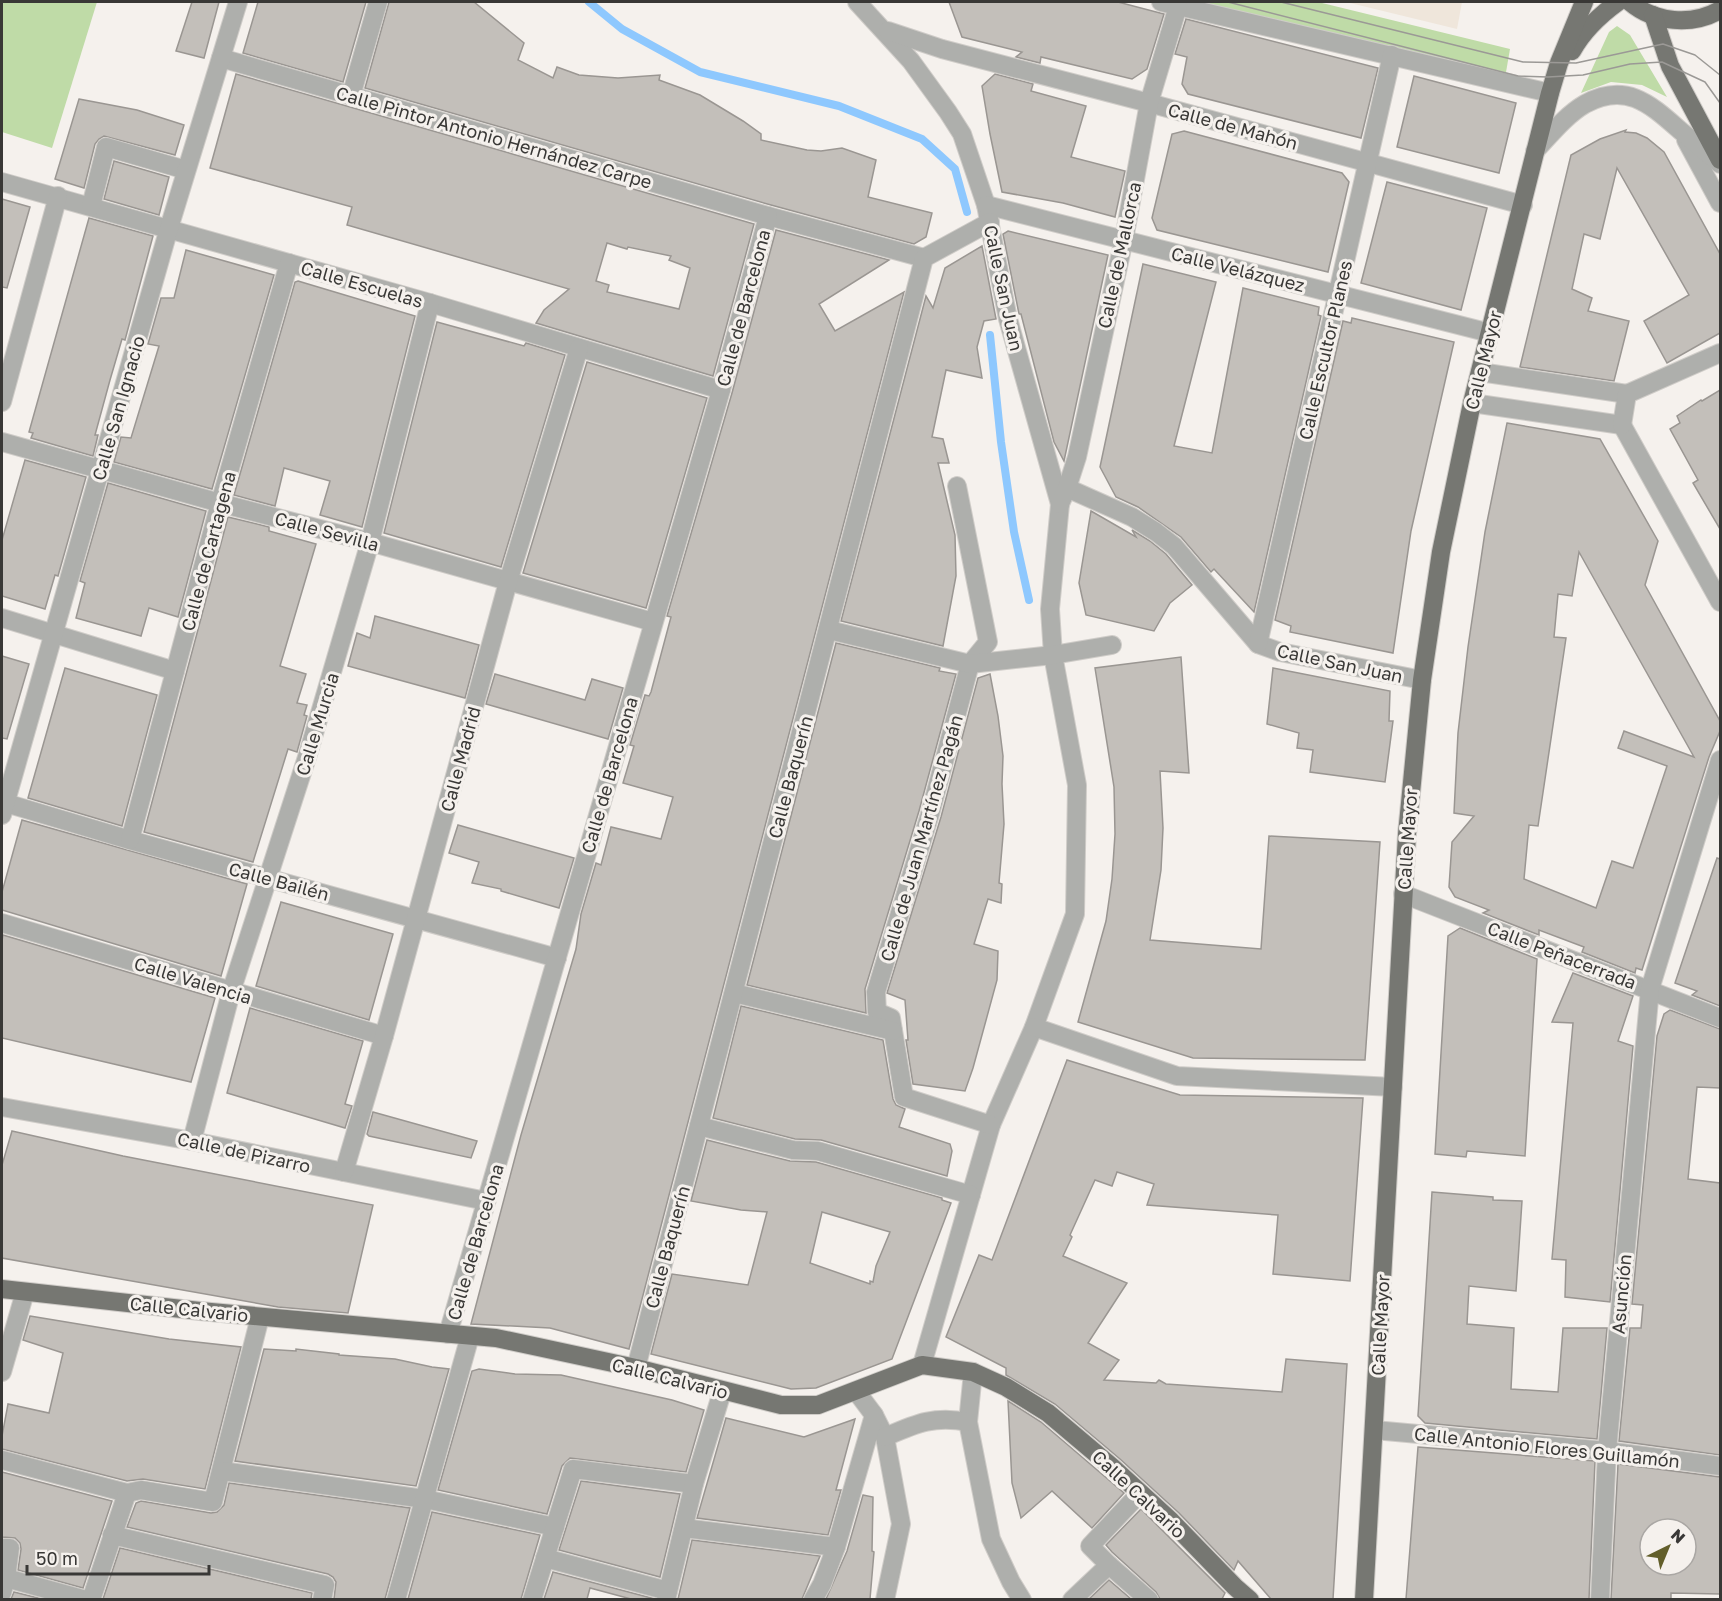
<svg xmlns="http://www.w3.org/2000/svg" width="1722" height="1601" viewBox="0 0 1722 1601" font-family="'Golos Text',sans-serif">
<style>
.built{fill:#efe6db}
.green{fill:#bfdba7}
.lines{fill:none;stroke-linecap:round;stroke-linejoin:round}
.stream{stroke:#8ec8fe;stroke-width:8}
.building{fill:#c3bfba;stroke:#9a9692;stroke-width:1.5;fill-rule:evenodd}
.minor-casing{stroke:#cfccc8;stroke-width:20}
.major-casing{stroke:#cfccc8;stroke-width:20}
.minor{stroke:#aeafac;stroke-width:18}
.major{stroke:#767772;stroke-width:18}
.tram{stroke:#9b9996;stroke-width:1.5}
.labels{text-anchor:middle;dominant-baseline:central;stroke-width:6;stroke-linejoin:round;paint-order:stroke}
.street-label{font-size:18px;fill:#393836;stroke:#f5f1ed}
</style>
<rect width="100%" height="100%" fill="#f5f1ed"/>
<polygon class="built" points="1346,2 1462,2 1457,29"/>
<g class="green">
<polygon points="2,2 97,2 52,148 2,132"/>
<polygon points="1201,2 1318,2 1510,49 1505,78"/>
<polygon points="1617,26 1630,35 1667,97 1642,85 1611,82 1581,93 1609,32"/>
</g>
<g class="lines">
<g class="stream">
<polyline points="589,2 622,29 700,72 839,106 922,139 955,169 967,212"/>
<polyline points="990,335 1001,442 1014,532 1029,600"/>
</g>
</g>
<g class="building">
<polygon points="192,2 219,2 204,58 176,51"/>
<polygon points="258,2 366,2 343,82 243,53"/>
<polygon points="389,2 474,2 524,43 518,60 553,78 557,67 579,75 618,78 660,75 659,80 700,95 743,121 761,134 761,140 807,150 821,151 842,148 876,160 868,197 932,213 926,237 914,244 771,205 365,88"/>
<polygon points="949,2 1118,2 1164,14 1147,69 1132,79 1041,57 1040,63 1016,57 1022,52 962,37"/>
<polygon points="1186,19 1378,68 1361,138 1188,94 1182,84 1187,57 1175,54"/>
<path d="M236,74L754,224L713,376L536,323L544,310L569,289L347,225L352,207L210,168ZM607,243L627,249L628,247L671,256L669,260L690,268L679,309L607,292L609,285L596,281Z"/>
<polygon points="995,74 1033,84 1031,91 1086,106 1071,157 1125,171 1115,217 1063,203 1002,192 990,134 982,86"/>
<polygon points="1414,76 1516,103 1499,173 1397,147"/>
<polygon points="79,99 137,110 184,125 175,155 104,136 99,139 95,144 84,188 55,179"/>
<polygon points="1626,130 1625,132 1636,133 1647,138 1664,152 1720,254 1720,333 1667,363 1644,321 1689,295 1617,168 1600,239 1584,234 1572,289 1592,298 1588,311 1629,321 1614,381 1520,367 1571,155 1600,139"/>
<polygon points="1184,131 1342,173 1349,182 1328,272 1157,230 1152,218 1172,134"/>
<polygon points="114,161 169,177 159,215 104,199"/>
<polygon points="1387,182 1487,208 1461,310 1361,283"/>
<polygon points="2,199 30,207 7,288 2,287"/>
<polygon points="89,218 153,236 125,340 122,339 110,380 95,435 98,435 93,456 31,438 33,433 29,432"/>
<polygon points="776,230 889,260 819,304 835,331 904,292 629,1349 550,1328 471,1324 521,1135 576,949 581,914 596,863 601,865 611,827 661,839 673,797 623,783 634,746 630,745 645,695 649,696 651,692 671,617 667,616 732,393"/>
<polygon points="1008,231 1108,255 1064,461 1054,442 1021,314 1019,314 1003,234"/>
<polygon points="982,246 996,319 984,321 977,347 982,378 946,370 932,437 943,439 949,463 938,463 955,535 956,576 943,646 841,621 926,296 933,308 945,268"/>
<polygon points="186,250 274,275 212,489 114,462 121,437 131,438 159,346 148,344 161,298 174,298"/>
<polygon points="1143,264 1216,282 1174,446 1212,453 1243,288 1319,307 1318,315 1321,316 1254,612 1214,569 1211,572 1181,537 1138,507 1116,497 1100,467"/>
<polygon points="298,281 415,316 362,527 320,515 330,481 284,468 275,506 234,495 295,282"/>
<polygon points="1352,318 1454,342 1411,531 1393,653 1290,632 1291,626 1275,620 1343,321 1351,323"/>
<polygon points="437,322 524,346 526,343 565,355 501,567 384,533"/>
<polygon points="587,362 707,398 646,608 523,573"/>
<polygon points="1720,390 1720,529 1693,483 1698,480 1670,429 1680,423 1677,416 1701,400 1702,401"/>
<path d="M1507,423L1600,439L1658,541L1645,585L1720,721V731L1709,757L1642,970L1636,968L1635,973L1582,952L1584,947L1539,930V935L1483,913L1489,910L1455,897L1449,887L1452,842L1474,816L1454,813L1458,733L1468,647L1485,532ZM1579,552L1694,757L1624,731L1618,748L1667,766L1633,868L1612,861L1596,908L1524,879L1529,825L1538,826L1566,638L1554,637L1558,594L1572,596Z"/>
<polygon points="25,460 86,477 58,576 55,575 45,609 2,596 2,540"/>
<polygon points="108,483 206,511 178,617 149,608 141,636 76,618 85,583 80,581"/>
<polygon points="1091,511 1136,537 1132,530 1150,541 1166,554 1192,585 1170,603 1154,631 1086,615 1079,583"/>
<polygon points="228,517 269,527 269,531 316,544 280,666 306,674 297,703 307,705 304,715 307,716 297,752 288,749 253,862 144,832"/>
<polygon points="375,616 479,645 465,698 348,666 357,633 370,638"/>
<polygon points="836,643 940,668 939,671 956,674 919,811 865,989 866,1013 747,985"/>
<polygon points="2,656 29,664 7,739 2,738"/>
<polygon points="1181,657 1189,773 1160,771 1163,828 1161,870 1150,940 1261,949 1269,836 1380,842 1365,1060 1193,1058 1078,1022 1106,921 1112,879 1115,834 1114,787 1095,668"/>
<polygon points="65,668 157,695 122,826 28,798"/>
<polygon points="1273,668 1390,691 1389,721 1393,721 1385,782 1310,772 1313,750 1297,748 1299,733 1267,724"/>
<polygon points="495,674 585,700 592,679 623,688 608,739 486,704"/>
<polygon points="990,674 998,716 1003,756 1002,784 1004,824 999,883 1002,884 1001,903 988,899 974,944 998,951 997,980 973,1068 965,1091 913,1084 906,1040 908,1040 905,1000 887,993 941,817 978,678"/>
<polygon points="22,820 247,884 221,976 2,910 2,892"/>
<polygon points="458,825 574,858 559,908 501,891 501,889 472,883 479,862 449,853"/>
<polygon points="1717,858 1720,859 1720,1006 1692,995 1697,991 1675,983"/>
<polygon points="281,902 393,934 369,1020 256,986"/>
<polygon points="1460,928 1537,959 1525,1156 1467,1151 1466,1157 1435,1154 1448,936"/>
<polygon points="3,935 215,998 191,1082 2,1038 2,941"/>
<polygon points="1573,973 1633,996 1618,1041 1633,1046 1610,1302 1565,1297 1566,1260 1552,1259 1573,1023 1552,1022"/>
<polygon points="741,1006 883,1040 893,1099 896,1105 905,1109 899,1127 950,1144 952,1151 947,1176 821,1140 795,1139 713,1118"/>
<polygon points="250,1008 363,1041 345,1104 352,1106 345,1128 227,1093"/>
<polygon points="1670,1010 1720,1029 1720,1088 1697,1087 1688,1179 1720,1183 1720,1455 1619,1441 1630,1328 1641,1328 1643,1305 1632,1304 1657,1036 1664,1014"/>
<polygon points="1067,1060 1180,1095 1363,1098 1350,1281 1273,1274 1278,1215 1147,1205 1154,1184 1117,1172 1112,1186 1095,1180 1070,1235 1072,1237 1063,1256 1127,1283 1088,1343 1119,1360 1104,1380 1156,1383 1159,1380 1166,1384 1282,1392 1286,1359 1347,1364 1333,1599 1271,1599 1238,1561 1234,1570 1179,1513 1120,1459 1055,1404 1006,1375 1006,1368 946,1337 979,1255 992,1260"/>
<polygon points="373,1112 477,1141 471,1158 369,1136 367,1134"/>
<polygon points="12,1131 123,1156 373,1205 348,1313 278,1307 2,1258 2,1165"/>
<path d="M707,1140L790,1161L816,1162L942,1198V1200L951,1203L892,1359L816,1388L791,1389L651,1354L672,1274L748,1285L767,1212L741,1210L691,1201ZM822,1212L890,1232L876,1266L873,1282L870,1281V1284L810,1263Z"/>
<polygon points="1432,1192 1493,1197 1493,1200 1522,1201 1516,1291 1469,1286 1467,1324 1514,1328 1511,1389 1558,1392 1563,1328 1607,1328 1597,1439 1425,1423 1418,1416"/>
<polygon points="30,1316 169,1339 241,1347 205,1489 143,1479 127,1481 2,1449 2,1436 8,1404 49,1413 63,1353 23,1340"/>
<polygon points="264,1349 296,1351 296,1349 339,1354 339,1355 395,1359 432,1367 449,1369 416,1486 235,1461"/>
<polygon points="479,1369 515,1374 561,1375 672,1400 704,1410 686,1472 570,1458 562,1466 547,1514 438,1490 472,1371"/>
<polygon points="1008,1401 1041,1422 1124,1493 1092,1528 1052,1491 1021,1518 1012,1483"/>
<polygon points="726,1418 804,1437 855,1419 836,1490 841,1490 828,1535 697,1518"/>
<polygon points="1418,1447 1595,1461 1589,1599 1406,1599"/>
<path d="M1618,1464L1720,1477V1594L1671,1593V1599H1611ZM1650,1529H1686V1565H1650Z"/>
<polygon points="2,1472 112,1501 83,1588 18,1570 21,1549 20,1543 15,1538 2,1537"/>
<polygon points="581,1481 680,1494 660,1577 559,1550"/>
<polygon points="229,1483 410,1508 385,1599 334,1599 336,1582 333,1577 328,1574 127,1527 136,1503 141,1501 211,1513 217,1512 224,1505"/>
<polygon points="863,1495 873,1497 872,1551 874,1552 870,1599 826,1599 847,1551"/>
<polygon points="1141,1509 1225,1593 1222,1599 1160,1599 1156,1592 1112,1552 1106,1545"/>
<polygon points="432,1512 540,1535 521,1599 408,1599"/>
<polygon points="692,1540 820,1556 802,1599 678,1599"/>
<polygon points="120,1548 312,1593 311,1599 103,1599"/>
<polygon points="553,1572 655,1599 631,1599 590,1588 587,1599 544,1599"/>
<polygon points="1109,1580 1131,1599 1089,1599"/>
<polygon points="14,1592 42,1599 11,1599"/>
</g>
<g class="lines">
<g class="minor-casing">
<g id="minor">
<polyline points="857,2 911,61 948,112 962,134 986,205 1008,319 1060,504 1050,609 1053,655 1077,785 1075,914 1034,1027 991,1125 922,1365"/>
<polyline points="1161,2 1550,93"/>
<polyline points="888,31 942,49 1149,103 1523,205"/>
<polyline points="221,58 768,216 924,258"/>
<polyline points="351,96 378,2"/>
<polyline points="1686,140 1720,203"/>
<path d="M1535,151C1550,135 1566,115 1585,104C1627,81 1651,105 1682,132C1695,143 1708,153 1720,164"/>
<polyline points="2,182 430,303 721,390"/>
<polyline points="986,205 1490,333"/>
<polyline points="91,206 106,147 186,170"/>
<polyline points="1480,372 1627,394"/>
<polyline points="2,402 58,196"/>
<polyline points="1472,403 1622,425"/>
<polyline points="1622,425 1720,602"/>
<polyline points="1622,425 1627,394 1720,353"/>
<polyline points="2,442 220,503 370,542 653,622"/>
<polyline points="957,486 988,642 970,664 930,814 876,992 877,1012 891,1018 904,1097 991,1125"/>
<polyline points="1067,488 1132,517 1156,532 1174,546 1258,644 1280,652 1422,680"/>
<polyline points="1060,504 1067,488 1077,457 1124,239 1149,103 1178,6"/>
<polyline points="2,618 175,671"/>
<polyline points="829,630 970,664 1053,655 1112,645"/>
<polyline points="1258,644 1392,55"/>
<polyline points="2,802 130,840 557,958"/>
<polyline points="2,815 169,228 238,2"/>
<polyline points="130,840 220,503 289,263"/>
<polyline points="1403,894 1720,1018"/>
<polyline points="2,923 384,1036"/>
<polyline points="734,993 893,1031"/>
<polyline points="1034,1027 1177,1076 1393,1087"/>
<polyline points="2,1107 192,1141 486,1201"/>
<polyline points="699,1126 793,1150 818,1151 971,1195"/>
<polyline points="192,1141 231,992 308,754 370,542 430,303"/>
<polyline points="344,1172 384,1036 508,582 579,348"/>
<polyline points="448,1334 721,390 768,216"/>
<polyline points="636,1368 924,258 990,222"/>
<polyline points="2,1372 25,1292"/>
<polyline points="973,1372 968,1422 991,1539 1011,1582 1022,1600"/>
<polyline points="856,1391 874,1415 885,1437 901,1524 885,1600"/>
<polyline points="1374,1430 1607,1451 1720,1466"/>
<path d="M885,1437C915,1424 934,1415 968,1422"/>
<polyline points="2,1460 127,1493 141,1490 213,1502 260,1317"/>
<polyline points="222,1471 425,1499 555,1527"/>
<polyline points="684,1528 836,1547"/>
<polyline points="112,1535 325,1585 322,1600"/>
<polyline points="2,1548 10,1548 6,1578 2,1593"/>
<polyline points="545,1558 668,1591"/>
<polyline points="1109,1565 1149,1600"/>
<polyline points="6,1578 86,1600"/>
<polyline points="91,1600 127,1493"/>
<polyline points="396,1600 470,1336"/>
<polyline points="532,1600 573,1469 694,1484"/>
<polyline points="666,1600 694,1484 722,1392"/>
<polyline points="813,1600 822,1584 836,1547 874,1415"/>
<polyline points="1072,1600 1109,1565 1090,1546 1140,1493"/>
<polyline points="1600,1600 1607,1451 1650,989 1720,760"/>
</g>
</g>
<g class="major-casing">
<g id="major">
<path d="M1630,2C1655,23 1692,26 1720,10"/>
<polyline points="1653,15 1670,66 1720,160"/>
<path d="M1572,51C1583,31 1600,15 1618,2"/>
<polyline points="2,1289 200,1311 496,1338 636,1368 781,1405 818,1405 922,1365 973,1372 1006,1387 1048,1413 1112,1467 1171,1521 1235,1587 1250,1600"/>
<polyline points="1364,1600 1407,834 1422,680 1441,552 1472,403 1550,93 1559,63 1584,2"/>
</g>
</g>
<use href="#minor" class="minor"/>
<use href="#major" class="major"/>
<g class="tram">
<polyline points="1228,2 1518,76 1548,77 1583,75 1630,64 1662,62 1705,82 1720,103"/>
<polyline points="1281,2 1523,62 1576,63 1663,44 1695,55 1720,75"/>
</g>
</g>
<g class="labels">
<g class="street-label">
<text transform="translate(1233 126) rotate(15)">Calle de Mahón</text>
<text transform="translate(494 137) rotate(16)">Calle Pintor Antonio Hernández Carpe</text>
<text transform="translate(1119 255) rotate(-78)">Calle de Mallorca</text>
<text transform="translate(1238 269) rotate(14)">Calle Velázquez</text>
<text transform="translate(362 284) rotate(16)">Calle Escuelas</text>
<text transform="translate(1004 288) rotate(78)">Calle San Juan</text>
<text transform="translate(743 308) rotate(-75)">Calle de Barcelona</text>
<text transform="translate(1325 350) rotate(-77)">Calle Escultor Planes</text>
<text transform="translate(1483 360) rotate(-76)">Calle Mayor</text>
<text transform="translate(118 408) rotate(-74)">Calle San Ignacio</text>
<text transform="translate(327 531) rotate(15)">Calle Sevilla</text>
<text transform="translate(208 551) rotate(-75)">Calle de Cartagena</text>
<text transform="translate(1340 663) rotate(12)">Calle San Juan</text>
<text transform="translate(317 724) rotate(-73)">Calle Murcia</text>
<text transform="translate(460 759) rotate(-75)">Calle Madrid</text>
<text transform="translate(609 775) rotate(-74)">Calle de Barcelona</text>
<text transform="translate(790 777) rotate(-75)">Calle Baquerín</text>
<text transform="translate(921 838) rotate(-74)">Calle de Juan Martínez Pagán</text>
<text transform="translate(1407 839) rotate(-86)">Calle Mayor</text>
<text transform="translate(279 881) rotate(15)">Calle Bailén</text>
<text transform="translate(1562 955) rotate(21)">Calle Peñacerrada</text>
<text transform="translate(193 980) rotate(17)">Calle Valencia</text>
<text transform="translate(244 1152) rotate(12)">Calle de Pizarro</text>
<text transform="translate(475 1242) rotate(-74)">Calle de Barcelona</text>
<text transform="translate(667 1247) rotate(-75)">Calle Baquerín</text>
<text transform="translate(1621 1294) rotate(-85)">Asunción</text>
<text transform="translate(189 1309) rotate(6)">Calle Calvario</text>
<text transform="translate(1380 1325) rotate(-87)">Calle Mayor</text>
<text transform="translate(670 1378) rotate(14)">Calle Calvario</text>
<text transform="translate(1547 1447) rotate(6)">Calle Antonio Flores Guillamón</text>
<text transform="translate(1139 1494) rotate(43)">Calle Calvario</text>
</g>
</g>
<rect width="1722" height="1601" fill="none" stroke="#393836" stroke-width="6"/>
<g transform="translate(1668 1547) rotate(43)"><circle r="28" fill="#f5f1ed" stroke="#aaa7a4" stroke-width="1.5"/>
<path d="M0-4.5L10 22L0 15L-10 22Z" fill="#625e2a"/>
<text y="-9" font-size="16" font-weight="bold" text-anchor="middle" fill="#393836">N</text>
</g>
<path d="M27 1565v9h182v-9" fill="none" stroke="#393836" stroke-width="3"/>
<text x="36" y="1565" font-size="18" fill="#393836" stroke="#f5f1ed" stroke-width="4.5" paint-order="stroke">50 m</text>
</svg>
